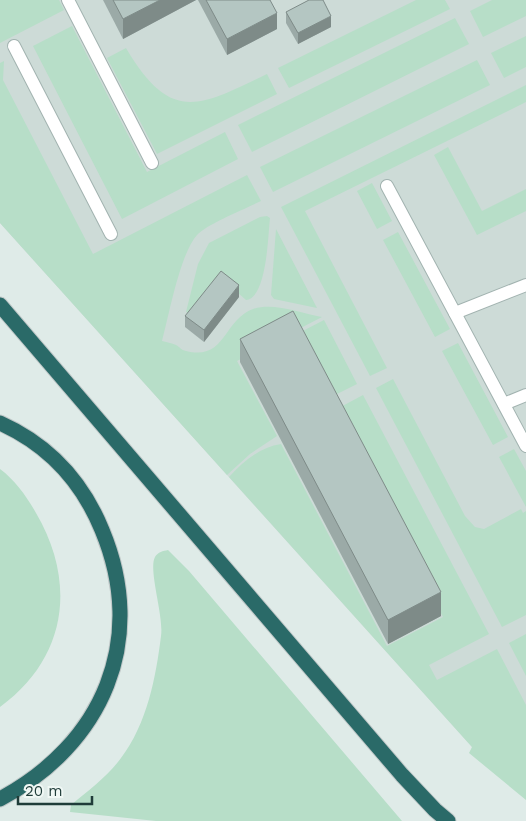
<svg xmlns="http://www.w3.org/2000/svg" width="526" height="821" viewBox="0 0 526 821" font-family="'Work Sans',sans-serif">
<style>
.built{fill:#cddbd7}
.green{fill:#b7dec8}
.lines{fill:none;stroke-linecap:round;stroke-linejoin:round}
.lane-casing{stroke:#a2b3b0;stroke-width:14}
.highway-casing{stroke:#c0c8c8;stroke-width:17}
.lane{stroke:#fff;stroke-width:12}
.highway{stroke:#2a6a68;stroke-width:15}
.wall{fill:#9baaa7}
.shaded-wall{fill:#7e8b88}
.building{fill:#b4c6c2;stroke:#7e8b88}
</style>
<rect width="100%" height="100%" fill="#dfebe8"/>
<polygon class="built" points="0,0 526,0 526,751 472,747 0,223"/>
<g class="green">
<polygon points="0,0 59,0 64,10 0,43"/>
<polygon points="416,0 445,0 450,9 289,88 278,68"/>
<polygon points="492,0 526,0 526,16 483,37 470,11"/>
<polygon points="455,18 469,44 252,152 238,125"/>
<polygon points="72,26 147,172 225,132 238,159 122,219 33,46"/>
<polygon points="526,36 526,67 504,78 491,53"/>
<path d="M126,48C171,124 199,107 267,74L277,94L157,154L107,58Z"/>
<polygon points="477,60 490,85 273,192 260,167"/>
<path d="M4,61L3,80L93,254L247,175L261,201C245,209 207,224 197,235C180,254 169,315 162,341C166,342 172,343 176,345C180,347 181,350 186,351C226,361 223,320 253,309C273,302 301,313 322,317L237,361L277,436L250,454L227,475L0,223V63Z"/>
<polygon points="526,85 526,102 305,211 387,368 370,376 281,207"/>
<polygon points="448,147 482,211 526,189 526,211 477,235 434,155"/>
<polygon points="372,183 392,221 377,229 357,191"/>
<path d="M267,216L270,218C268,235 267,298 246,300L220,277L191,315L186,312L198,264L209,243L260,217Z"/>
<polygon points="276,229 317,308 274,299 271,295"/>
<polygon points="398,232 450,329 435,337 383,240"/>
<polygon points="324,320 357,384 329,398 295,335"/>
<polygon points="458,343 508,437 493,445 442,351"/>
<polygon points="393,379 465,516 475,527 484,529 521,509 523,513 526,511 526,615 502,627 376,388"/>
<path d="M363,395L489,634L429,665L437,680L497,649L526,705V800L469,753L472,747L229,477C243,462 260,447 281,444L387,646L443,617L335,410Z"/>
<polygon points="514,449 526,471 526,507 499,457"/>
<path d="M0,469C15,480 27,497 36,513C77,583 67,658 0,707Z"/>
<path d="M168,550L189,571L402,821H156L70,812L71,805C88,791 108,776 121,758C147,724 156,677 161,636C164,616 148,570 155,557C158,552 163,551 168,550Z"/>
<polygon points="526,634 526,676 509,643"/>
</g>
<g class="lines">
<g class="lane-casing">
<g id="lane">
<polyline points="68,0 152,163"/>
<polyline points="14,46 111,234"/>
<polyline points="387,186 526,446"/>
<polyline points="455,313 526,285"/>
<polyline points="504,404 526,395"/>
</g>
</g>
<g class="highway-casing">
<g id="highway">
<polyline points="0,305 402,775 435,810 448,821"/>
<path d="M0,423C49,445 82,481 102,530C148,640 103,744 0,799"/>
</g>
</g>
<use href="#lane" class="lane"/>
<use href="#highway" class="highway"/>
</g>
<g class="wall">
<polygon points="103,0 196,0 123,39"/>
<polygon points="198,0 270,0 277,29 227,55"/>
<polygon points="286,12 331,27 298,44 286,23"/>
<polygon points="239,297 204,342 185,327 185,316"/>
<polygon points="240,339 441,616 388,644 240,362"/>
</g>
<g class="shaded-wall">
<polygon points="160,0 196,0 123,39 123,19"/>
<polygon points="277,13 277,29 227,55 227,39"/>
<polygon points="331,16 331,27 298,44 298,33"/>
<polygon points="239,285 239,297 204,342 204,330"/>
<polygon points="441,592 441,616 388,644 388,620"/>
</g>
<g class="building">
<polygon points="113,0 160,0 123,19"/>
<polygon points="206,0 270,0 277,13 227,39"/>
<polygon points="309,0 323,0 331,16 298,33 286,12"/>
<polygon points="221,271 239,285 204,330 185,316"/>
<polygon points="293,311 441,592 388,620 240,339"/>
</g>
<path d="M18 796v8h74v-8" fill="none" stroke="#1f3c39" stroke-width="2.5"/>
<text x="25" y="796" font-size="15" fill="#1f3c39" stroke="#f0f8f5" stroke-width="4" paint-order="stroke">20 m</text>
</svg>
